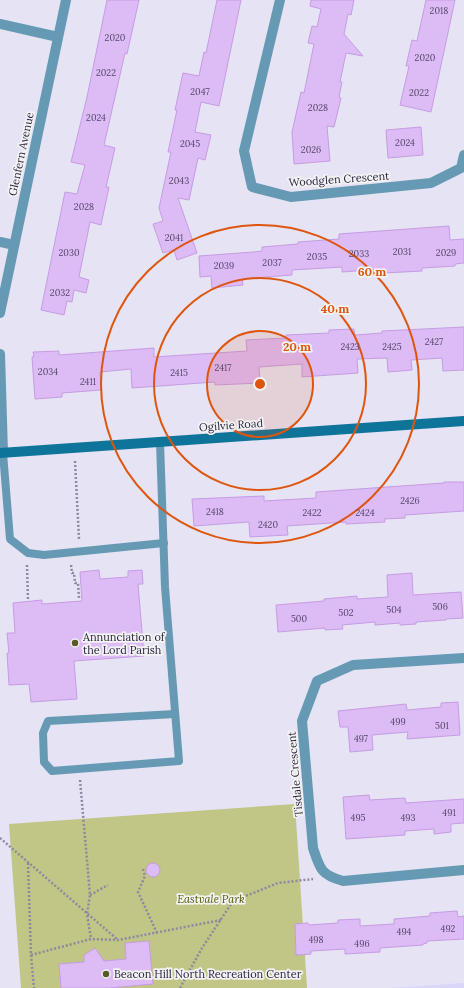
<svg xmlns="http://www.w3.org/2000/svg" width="464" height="988" viewBox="0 0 464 988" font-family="Lora,serif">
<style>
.built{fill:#dad6f9}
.green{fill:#c1c585}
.building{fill:#ddbbf5;stroke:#c69ce3}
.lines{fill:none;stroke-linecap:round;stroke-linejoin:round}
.path{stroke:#8d89a0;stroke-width:2.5;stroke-dasharray:2 2;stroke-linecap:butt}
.lane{stroke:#669ab4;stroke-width:8}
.street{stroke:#669ab4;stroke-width:10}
.secondary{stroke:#0f749a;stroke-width:10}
.ring{fill:none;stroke:#de560e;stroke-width:2}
.poi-dot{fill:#585a28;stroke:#f3f3f3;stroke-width:1.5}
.labels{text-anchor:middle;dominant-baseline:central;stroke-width:3.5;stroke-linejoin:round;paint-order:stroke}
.number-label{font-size:9px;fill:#53466b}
.street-label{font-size:11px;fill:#251f3d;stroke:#f3f3f3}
.poi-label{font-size:11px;fill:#251f3d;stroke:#f3f3f3;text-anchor:start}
.park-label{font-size:11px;font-style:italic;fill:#555702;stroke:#f3f3f3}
.centre{fill:#de560e;stroke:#f3f3f3;stroke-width:2}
.ring-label{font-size:12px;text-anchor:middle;font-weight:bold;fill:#de560e;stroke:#f3f3f3;stroke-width:3.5;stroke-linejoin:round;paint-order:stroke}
</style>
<rect width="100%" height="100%" fill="#e5e3f4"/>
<polygon class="built" points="464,983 464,988 390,988"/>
<polygon class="green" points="295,804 307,988 21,988 9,824"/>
<g class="building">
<polygon points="107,0 139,0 127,54 125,53 104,145 115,148 106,187 109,187 101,225 90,222 79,277 89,280 86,293 74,290 72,302 67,301 64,315 41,310 65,192 77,194 85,165 71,162 87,97"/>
<polygon points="217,0 241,0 219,106 201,102 195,132 211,135 205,160 198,158 189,200 178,198 197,253 177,260 174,250 163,253 153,224 163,221 159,208 171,152 168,152 177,110 175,110 183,73 199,76 204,52 206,53"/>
<polygon points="311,0 354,0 351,15 348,14 344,34 363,56 346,53 340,82 342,82 339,97 341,98 335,123 334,127 327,126 330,161 294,164 292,132 301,92 304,93 314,44 308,43 312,26 317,27 321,9 310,6"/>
<polygon points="426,0 455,0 431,112 400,105 409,66 406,66 412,40 417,41"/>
<polygon points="421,127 423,155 388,158 386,130"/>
<polygon points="449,226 450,240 464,239 464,263 455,264 455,266 422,268 422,271 384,273 384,269 342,272 342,267 292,270 292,275 242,279 243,285 212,288 211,276 200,277 199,256 253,252 262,251 262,247 298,244 298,242 339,239 339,234"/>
<polygon points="464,327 464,370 443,371 442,358 411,360 412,370 388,372 387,358 357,359 358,373 302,377 302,364 259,367 260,383 215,385 215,382 132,388 131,369 100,372 101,390 62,393 62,397 35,399 32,357 34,357 33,352 59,351 59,355 154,348 154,357 247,351 246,340 286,338 286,335 329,333 329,330 354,329 355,335 382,333 382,331"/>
<polygon points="444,482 464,482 464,511 405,515 405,518 384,519 385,522 346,524 346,522 287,526 288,535 250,537 249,522 194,526 192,499 264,496 264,501 316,498 316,492 444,483"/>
<polygon points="99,570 100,579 128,577 128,571 142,570 143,584 138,584 144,656 74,661 77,699 31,702 29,684 9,685 7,653 9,653 7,633 15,633 13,603 42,600 42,604 82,601 80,572"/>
<polygon points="412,573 413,595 461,592 463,618 446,619 446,620 416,622 416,624 400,625 400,623 375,625 375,622 342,625 343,629 325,630 325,628 278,632 276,605 324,601 324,599 357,596 357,599 388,597 387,575"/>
<polygon points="458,702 460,735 407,739 408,732 372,735 373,750 350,752 348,727 340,727 338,711 406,704 407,710 441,707 441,703"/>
<polygon points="369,795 370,800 405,798 406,803 464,799 464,823 451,824 451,832 434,834 434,829 405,831 405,835 346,839 343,797"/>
<circle cx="153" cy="870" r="7"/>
<polygon points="457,911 458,917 464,916 464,939 427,941 427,943 423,944 423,945 380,948 380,952 345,954 345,949 311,951 311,954 296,955 295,924 308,923 309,925 338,923 338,920 360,919 360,926 394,924 394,919 430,916 430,913"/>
<polygon points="149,941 153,984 109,988 61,988 59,964 84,962 84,955 95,948 104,961 126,959 125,943"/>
</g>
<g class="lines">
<g class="path">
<polyline points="75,461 79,539"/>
<polyline points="27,565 28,601"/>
<polyline points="71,565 72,573 74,573 75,583 78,583 79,598"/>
<polyline points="80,780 90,895 87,914 91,939"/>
<polyline points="0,838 118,940"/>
<polyline points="28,863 31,955 34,988"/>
<polyline points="143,869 145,876 138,892 157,933"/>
<polyline points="90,895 108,885"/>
<polyline points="31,955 91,939 118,940 221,920"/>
<polyline points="180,988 202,948 233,901 278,883 313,879"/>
</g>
<g class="lane">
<polyline points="160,442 165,587 179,761 52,771 44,762 43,733 48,721 175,714"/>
<polyline points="3,453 10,539 28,553 44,555 164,543"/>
</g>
<g class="street">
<polyline points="280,0 244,151 252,187 291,197 431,183 461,168 464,155"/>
<polyline points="0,24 58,37"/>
<polyline points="0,242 14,245"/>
<polyline points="0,313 66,0"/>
<polyline points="0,354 3,453"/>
<path d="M464,658L353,665L317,681L302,721L313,848C320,869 321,875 343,881L464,870"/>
</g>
<polyline class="secondary" points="0,453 464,421"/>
</g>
<circle cx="260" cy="384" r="53" fill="#de560e" fill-opacity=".12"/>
<g class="ring">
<circle cx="260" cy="384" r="53"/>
<circle cx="260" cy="384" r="106"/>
<circle cx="260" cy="384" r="159"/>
</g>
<g class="poi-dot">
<circle cx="75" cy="643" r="4"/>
<circle cx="106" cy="974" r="4"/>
</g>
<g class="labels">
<g class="number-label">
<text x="439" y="10">2018</text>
<text x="115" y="37">2020</text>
<text x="425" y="57">2020</text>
<text x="106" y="72">2022</text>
<text x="200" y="91">2047</text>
<text x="419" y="92">2022</text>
<text x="318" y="107">2028</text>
<text x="96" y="117">2024</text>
<text x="405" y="142">2024</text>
<text x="190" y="143">2045</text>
<text x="311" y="149">2026</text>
<text x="179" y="180">2043</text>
<text x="84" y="206">2028</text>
<text x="174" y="237">2041</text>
<text x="402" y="251">2031</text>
<text x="69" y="252">2030</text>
<text x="446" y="252">2029</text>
<text x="359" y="253">2033</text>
<text x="317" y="256">2035</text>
<text x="272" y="262">2037</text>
<text x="224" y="265">2039</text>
<text x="60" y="292">2032</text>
<text x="434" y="341">2427</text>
<text x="350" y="346">2423</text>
<text x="392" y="346">2425</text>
<text x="223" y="367">2417</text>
<text x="48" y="371">2034</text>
<text x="179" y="372">2415</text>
<text x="88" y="381">2411</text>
<text x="410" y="500">2426</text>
<text x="215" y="511">2418</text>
<text x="312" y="512">2422</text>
<text x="365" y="512">2424</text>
<text x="268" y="524">2420</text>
<text x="440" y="606">506</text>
<text x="394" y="609">504</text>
<text x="346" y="612">502</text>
<text x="299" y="618">500</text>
<text x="398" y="721">499</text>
<text x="442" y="725">501</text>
<text x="361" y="738">497</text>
<text x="449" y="812">491</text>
<text x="358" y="817">495</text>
<text x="408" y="817">493</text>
<text x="448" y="928">492</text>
<text x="404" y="931">494</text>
<text x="316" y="939">498</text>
<text x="362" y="943">496</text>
</g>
<g class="street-label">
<text transform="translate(21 154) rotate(-78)">Glenfern Avenue</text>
<text transform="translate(339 179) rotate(-4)">Woodglen Crescent</text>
<text transform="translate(231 425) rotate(-4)">Ogilvie Road</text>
<text transform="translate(295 774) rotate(-95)">Tisdale Crescent</text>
</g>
<g class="poi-label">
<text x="83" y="637">Annunciation of<tspan x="83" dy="13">the Lord Parish</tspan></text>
<text x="114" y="974">Beacon Hill North Recreation Center</text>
</g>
<g class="park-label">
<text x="211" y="899">Eastvale Park</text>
</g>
</g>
<circle cx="260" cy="384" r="6" class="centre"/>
<g class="ring-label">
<text x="372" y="276">60 m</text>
<text x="335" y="313">40 m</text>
<text x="297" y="351">20 m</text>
</g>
</svg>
